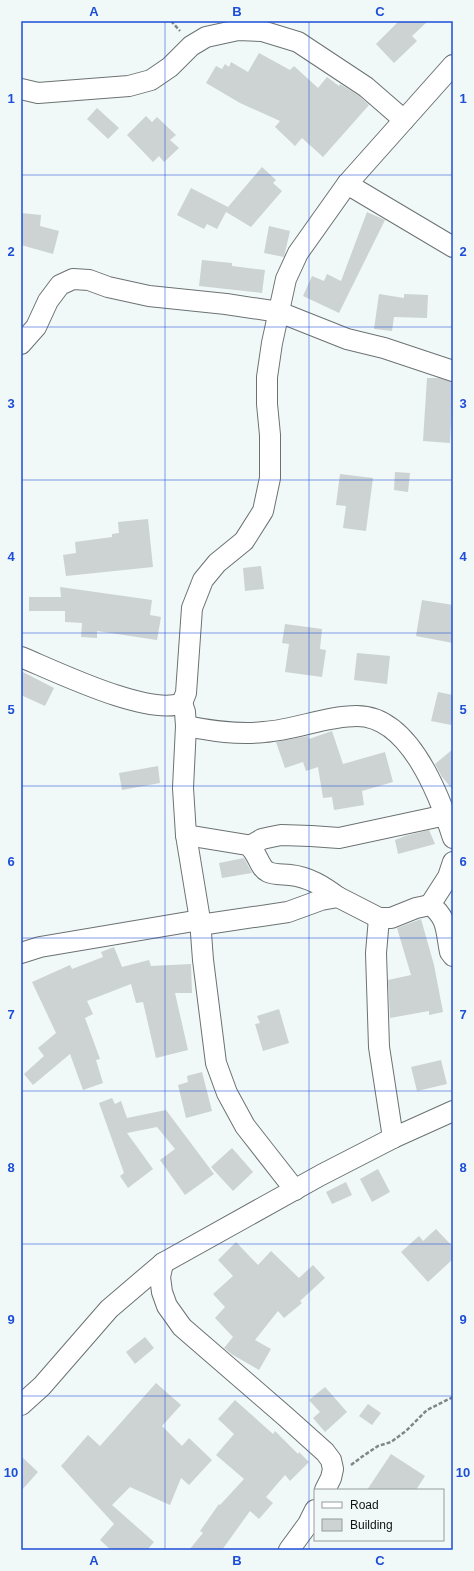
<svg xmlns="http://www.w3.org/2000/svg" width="474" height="1571" viewBox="0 0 474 1571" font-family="Arial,sans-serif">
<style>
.building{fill:#ccd3d2}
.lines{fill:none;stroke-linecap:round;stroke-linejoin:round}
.minor-casing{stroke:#6c7272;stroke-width:22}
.path{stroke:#818686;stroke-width:2.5;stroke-dasharray:4 2;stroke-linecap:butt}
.minor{stroke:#fff;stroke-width:20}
.grid{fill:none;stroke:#1d4ed8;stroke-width:1;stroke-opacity:0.55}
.neatline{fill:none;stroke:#1d4ed8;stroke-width:1.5}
.grid-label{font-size:13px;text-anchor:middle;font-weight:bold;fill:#1d4ed8}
</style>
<rect width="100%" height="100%" fill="#f1f8f8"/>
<g class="building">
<polygon points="399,21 428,21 412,36 417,41 394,63 376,44"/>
<polygon points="259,53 290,70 294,66 318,88 327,77 339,86 340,84 359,96 369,105 323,157 302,138 295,146 275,127 280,121 240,103 206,83 216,66 222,69 225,64 229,67 231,62 248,72"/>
<polygon points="97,108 119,128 108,139 87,119"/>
<polygon points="146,116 152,122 157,117 176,135 170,140 179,148 164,162 159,156 153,162 127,135"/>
<polygon points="262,167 276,180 273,183 282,191 251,227 226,212 217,229 207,224 204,229 177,215 191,188 228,207"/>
<polygon points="367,212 385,220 339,313 303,296 312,276 324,281 327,274 341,281"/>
<polygon points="21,213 41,215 40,226 59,231 53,254 21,245"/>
<polygon points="269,226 290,231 284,257 264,253"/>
<polygon points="202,260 232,263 232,266 265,270 262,293 199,286"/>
<polygon points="379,294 404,298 404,294 428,295 427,318 394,317 392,331 374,329"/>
<polygon points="427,378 439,378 453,382 450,443 423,441"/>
<polygon points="395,472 410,473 408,492 394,490"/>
<polygon points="340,474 373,478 366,531 343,528 346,506 336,505"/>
<polygon points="148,519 153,567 66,576 63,555 76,553 75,542 112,537 112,534 119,533 118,522"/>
<polygon points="261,566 264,589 245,591 243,568"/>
<polygon points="60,587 152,600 150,615 161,617 157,640 97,631 97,638 81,637 82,623 65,622 65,611 29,611 29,597 61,597"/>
<polygon points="422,600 453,605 453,643 416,636"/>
<polygon points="285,624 322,629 320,649 326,650 322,677 285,672 289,644 282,643"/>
<polygon points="357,653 390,656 387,684 354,680"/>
<polygon points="21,671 54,688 45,706 21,695"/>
<polygon points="438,692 453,695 453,716 451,725 431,721"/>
<polygon points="332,731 343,764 385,752 393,782 362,791 364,805 334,810 332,797 323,798 318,767 306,771 303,762 285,768 276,742 308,736 309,739"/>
<polygon points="453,749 453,790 442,777 435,764"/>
<polygon points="158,766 160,783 122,790 119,773"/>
<polygon points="429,830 435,844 398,854 395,840 405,836"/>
<polygon points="244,858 252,873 222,878 219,863"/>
<polygon points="421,919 434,965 443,1012 429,1015 429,1011 390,1018 388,980 411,975 397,928"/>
<polygon points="114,947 122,967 149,960 151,966 191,964 192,993 175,993 188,1050 156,1058 143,1002 136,1003 131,984 87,1001 93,1014 85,1018 100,1059 96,1060 103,1083 83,1090 70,1054 33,1085 24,1074 44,1056 38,1048 56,1033 32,982 70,965 72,969 103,957 101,952"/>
<polygon points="279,1009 289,1043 263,1051 255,1024 260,1023 257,1016"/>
<polygon points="441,1060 447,1084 417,1091 411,1067"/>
<polygon points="202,1072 212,1111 186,1118 178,1085 188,1082 187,1076"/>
<polygon points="112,1098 115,1104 121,1101 127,1118 166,1110 214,1174 185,1195 160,1160 175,1149 157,1127 127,1133 153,1169 128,1188 120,1176 124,1173 99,1103"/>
<polygon points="232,1148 253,1172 233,1191 211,1167"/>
<polygon points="378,1169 390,1192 372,1202 360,1179"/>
<polygon points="346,1182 352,1195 332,1204 326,1192"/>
<polygon points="436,1229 453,1247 453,1259 428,1282 401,1252 419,1236 423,1241"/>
<polygon points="236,1242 258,1265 271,1251 299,1278 313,1265 325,1278 300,1301 302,1303 284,1318 278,1311 255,1340 271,1349 259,1370 233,1355 224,1348 233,1337 215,1318 225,1307 213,1294 233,1276 218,1260"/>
<polygon points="145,1337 154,1348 135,1364 126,1352"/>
<polygon points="156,1383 181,1405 162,1426 182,1446 189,1438 212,1460 189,1485 181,1478 170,1505 130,1487 112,1505 154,1542 147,1550 111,1550 100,1540 114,1524 61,1466 88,1435 100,1446"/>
<polygon points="325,1387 347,1412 325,1432 313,1418 320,1412 309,1400"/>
<polygon points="235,1400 273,1434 275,1431 298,1454 299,1452 309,1462 290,1481 285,1475 266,1497 273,1503 259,1519 250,1511 222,1550 189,1550 203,1533 200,1531 219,1504 220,1505 244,1479 216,1455 234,1434 218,1419"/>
<polygon points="368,1404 381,1413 372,1425 359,1416"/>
<polygon points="391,1454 425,1476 416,1490 367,1490"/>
<polygon points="21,1456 38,1472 21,1491"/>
</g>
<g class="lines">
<g class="minor-casing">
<g id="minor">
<polyline points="21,89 38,93 129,86 151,80 170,67 191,46 206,37 238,30 262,31 298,42 366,87 404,120"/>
<polyline points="347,184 453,247"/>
<polyline points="21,344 36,327 48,301 60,285 73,279 89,280 108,287 149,296 226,304 279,312 347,339 384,348 453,371"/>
<path d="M21,657C55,671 149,717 182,703L186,693L192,608L203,580L217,563L244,541L263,511L270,478V435L267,404V377L272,343L286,279L298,253L347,184L453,65"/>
<polyline points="182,703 185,712 186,726 183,788 186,835 200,920 203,960 216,1063 227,1093 245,1126 295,1190"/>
<path d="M186,726C212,731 238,735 264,732C296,730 325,716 357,716C410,716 440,797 453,838"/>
<path d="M186,835L247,845C258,851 258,867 268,872C275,875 283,874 290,875C309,877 323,886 338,897"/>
<polyline points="250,846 262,839 271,837 281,835 311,836 339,838 446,815"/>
<polyline points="430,905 448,877 453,862"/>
<polyline points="379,918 376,953 379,1047 393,1138"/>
<path d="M200,925L288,912L321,900L338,897L379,918H391L416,908L430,905C448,917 446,933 450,952L453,956"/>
<polyline points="21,953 40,947 200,920"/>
<polyline points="163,1263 160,1277 162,1292 167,1306 182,1327 286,1417 325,1452 331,1460 333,1469 331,1478 325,1490"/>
<polyline points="21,1405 42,1386 109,1309 163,1263 321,1175 393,1138 453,1111"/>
<polyline points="289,1550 308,1524 315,1510"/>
</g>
</g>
<g class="path">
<polyline points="171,21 180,31"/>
<polyline points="351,1465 363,1456 378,1446 391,1442 406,1431 427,1410 453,1397"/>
</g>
<use href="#minor" class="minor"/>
</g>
<path class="grid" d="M165,21V1550M309,21V1550M21,175H453M21,327H453M21,480H453M21,633H453M21,786H453M21,938H453M21,1091H453M21,1244H453M21,1396H453"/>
<rect width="474" height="1571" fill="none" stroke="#f1f8f8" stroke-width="44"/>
<rect x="314" y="1489" width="130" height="52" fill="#f1f8f8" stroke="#979c9c"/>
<rect x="322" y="1502" width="20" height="6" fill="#ffffff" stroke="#979c9c"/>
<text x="350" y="1509" font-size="12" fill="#111313">Road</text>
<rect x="322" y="1519" width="20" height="12" fill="#ccd3d2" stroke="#979c9c"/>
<text x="350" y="1529" font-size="12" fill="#111313">Building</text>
<rect x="22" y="22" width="430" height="1527" class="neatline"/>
<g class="grid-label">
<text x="94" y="16">A</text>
<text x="237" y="16">B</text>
<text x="380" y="16">C</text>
<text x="11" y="103">1</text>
<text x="463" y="103">1</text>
<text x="11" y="256">2</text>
<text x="463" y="256">2</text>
<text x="11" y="408">3</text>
<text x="463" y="408">3</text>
<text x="11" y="561">4</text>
<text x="463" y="561">4</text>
<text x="11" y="714">5</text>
<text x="463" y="714">5</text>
<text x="11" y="866">6</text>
<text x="463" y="866">6</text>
<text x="11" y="1019">7</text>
<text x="463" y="1019">7</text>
<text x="11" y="1172">8</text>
<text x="463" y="1172">8</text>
<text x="11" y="1324">9</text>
<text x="463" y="1324">9</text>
<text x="11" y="1477">10</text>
<text x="463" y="1477">10</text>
<text x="94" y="1565">A</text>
<text x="237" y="1565">B</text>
<text x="380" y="1565">C</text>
</g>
</svg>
